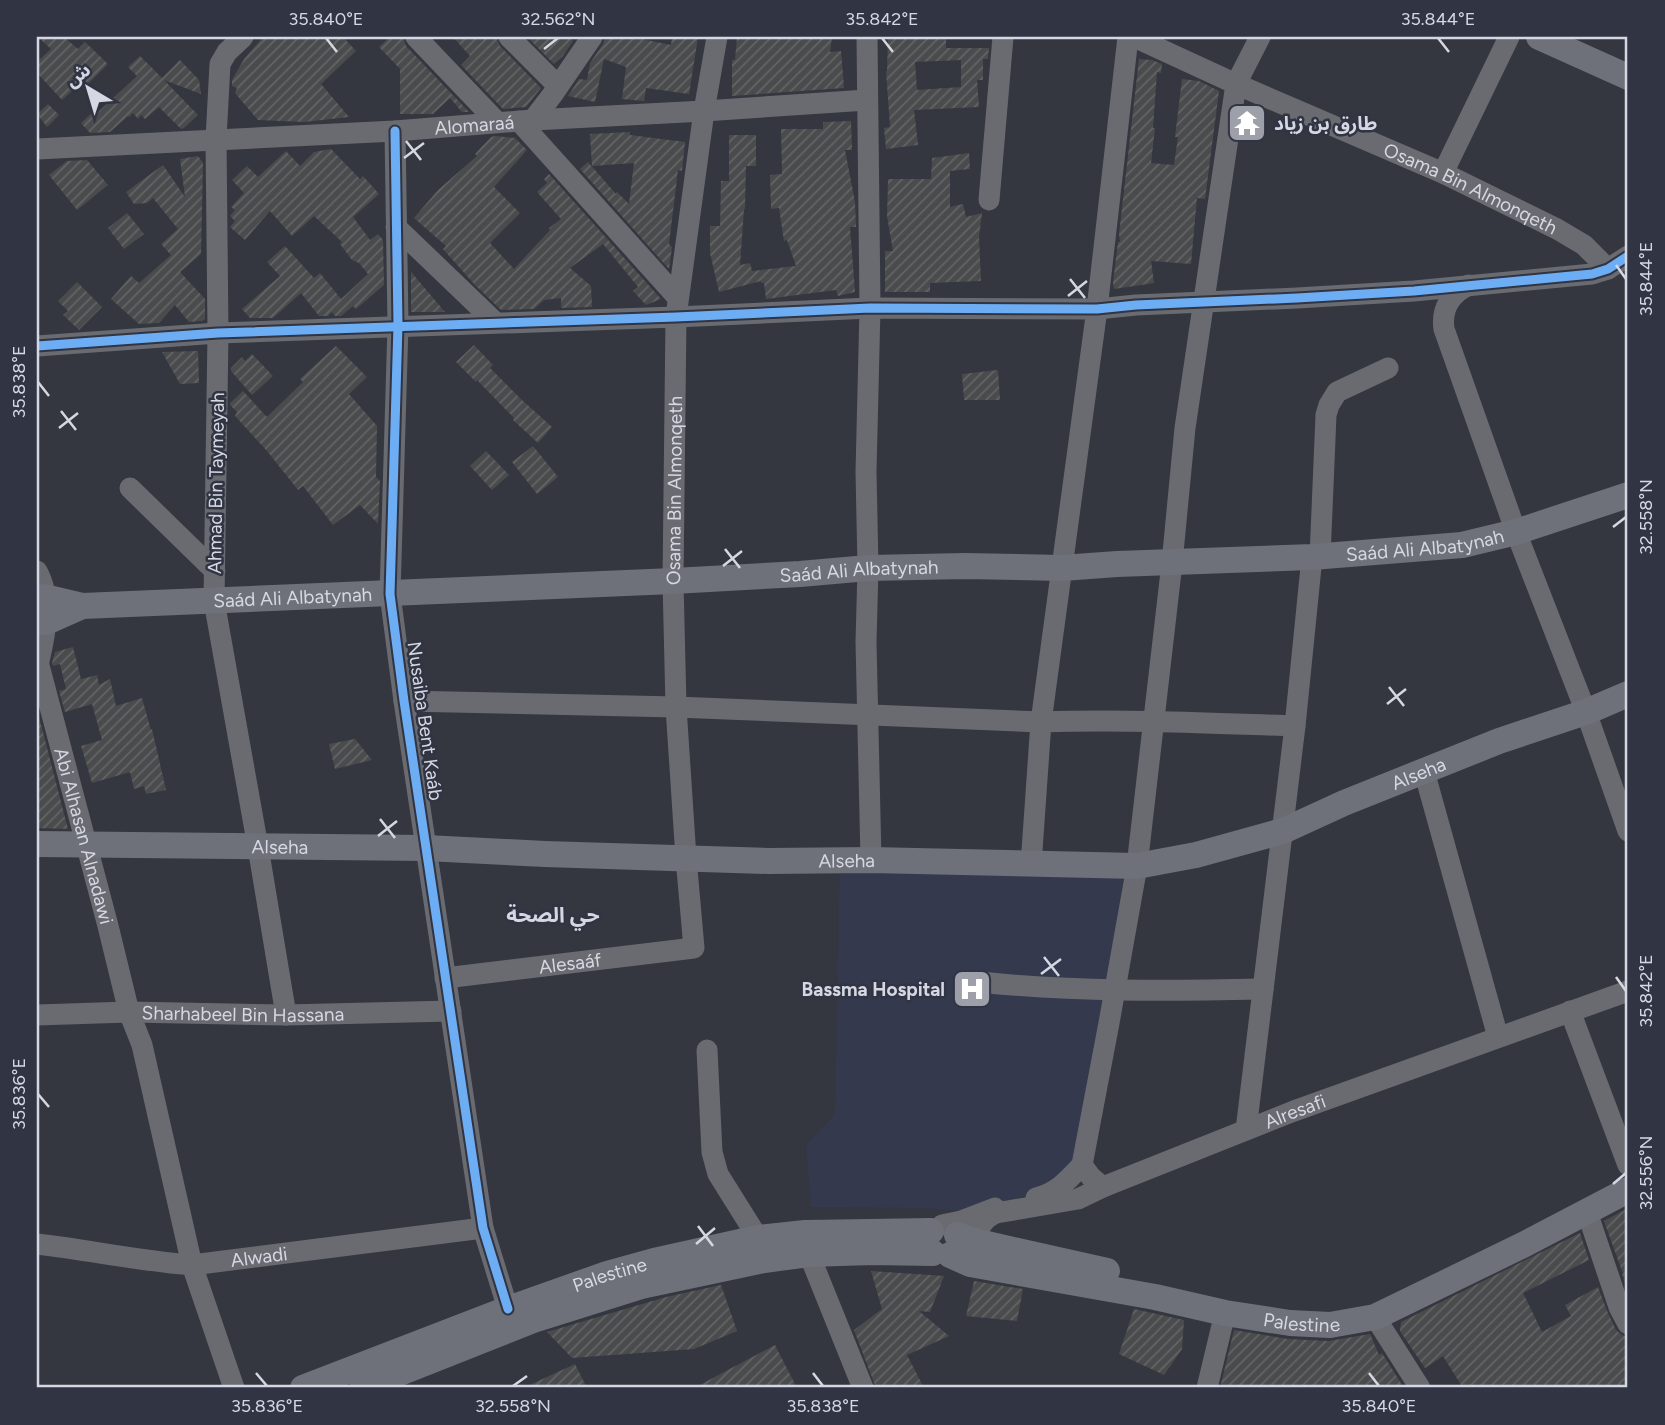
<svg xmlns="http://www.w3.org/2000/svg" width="1665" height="1425" viewBox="0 0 1665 1425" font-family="Figtree,'Noto Sans Arabic',sans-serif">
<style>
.built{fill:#34394d}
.building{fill:url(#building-hatch);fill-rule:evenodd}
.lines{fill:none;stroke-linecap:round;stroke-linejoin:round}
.minor{stroke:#696b71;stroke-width:21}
.major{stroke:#6e707a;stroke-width:26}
.cycleway-casing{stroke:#303443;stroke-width:13}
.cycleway{stroke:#6dadf4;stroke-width:9}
.ticks{fill:none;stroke:#d5d8e2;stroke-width:2.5}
.labels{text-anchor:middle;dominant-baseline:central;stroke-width:5;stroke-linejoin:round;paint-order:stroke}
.poi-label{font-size:19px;font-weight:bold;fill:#d5d8e2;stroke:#303443;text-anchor:start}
.street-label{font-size:19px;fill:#d5d8e2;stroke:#303443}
.neighbourhood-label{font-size:21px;font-weight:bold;fill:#d5d8e2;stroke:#303443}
.neatline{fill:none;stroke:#d5d8e2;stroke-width:2.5}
.ticks-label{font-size:18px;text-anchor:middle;fill:#d5d8e2}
</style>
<defs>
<pattern id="building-hatch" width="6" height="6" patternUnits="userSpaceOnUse" patternTransform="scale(1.75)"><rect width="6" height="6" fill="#494b4c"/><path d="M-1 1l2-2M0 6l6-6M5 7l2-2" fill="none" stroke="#626466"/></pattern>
</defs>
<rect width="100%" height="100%" fill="#34373f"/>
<polygon class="built" points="840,857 1126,863 1075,1185 960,1211 925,1208 811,1207 806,1145 835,1114"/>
<g class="building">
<polygon points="38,37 64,37 78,49 85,42 108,64 88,84 84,80 62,100 39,75 38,61 51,49"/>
<polygon points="263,37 343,37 356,51 321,84 349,117 304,122 258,120 235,93 237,88 232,86 232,80 244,59"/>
<polygon points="390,37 403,37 406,46 469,112 462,112 450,98 433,114 400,114 400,69 379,47"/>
<polygon points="453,37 496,37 500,46 541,88 526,107 503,109 461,65 470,56"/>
<polygon points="527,37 569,37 573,41 563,56 554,64"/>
<polygon points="605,37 632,37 671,45 672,37 698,37 689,94 646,88 644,101 622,99 626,67 604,59 595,102 568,96 579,79 587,80 590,63 603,44"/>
<polygon points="737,37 832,37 830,52 841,51 844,88 732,96 732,60 735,60"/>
<path d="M888,37H946V48H989L988,59H983V80H977L979,107L914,110L918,145L886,149L884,128L890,127L886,71H887ZM961,60V87L917,90L915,62Z"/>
<polygon points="140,56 162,78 180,60 199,80 201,94 164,80 198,115 184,128 181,129 159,107 145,119 141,115 138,119 133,113 129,117 128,116 110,132 90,133 81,123 96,109 98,112 137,76 128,67"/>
<polygon points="1139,59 1152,60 1162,64 1161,73 1157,72 1153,128 1155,128 1151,163 1174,165 1178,137 1175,137 1182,79 1199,81 1219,91 1205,199 1197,198 1191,264 1151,261 1154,283 1114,289 1113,283 1118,242 1120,242 1119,234"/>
<polygon points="48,104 59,115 47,127 37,114"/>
<polygon points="851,121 852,150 845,150 855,202 856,227 850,227 855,292 838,296 836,290 766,299 764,283 761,283 761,281 719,292 710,253 710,226 720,226 721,181 729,181 729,135 756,135 756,166 746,166 745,209 744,209 740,265 750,263 752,271 796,266 787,240 784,241 779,208 771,209 770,175 782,174 781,129 823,129 823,122"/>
<polygon points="630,132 630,135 685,142 682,171 678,170 669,244 672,247 669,269 580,169 588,162 616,194 617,192 629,204 634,163 592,166 590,134"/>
<polygon points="496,136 515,138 527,150 494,187 520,213 490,243 514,269 550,230 549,228 561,219 537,192 547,183 544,179 549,174 661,299 646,305 633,291 638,287 603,244 570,268 591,286 592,307 561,308 561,298 544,300 534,309 501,310 475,285 443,249 446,246 414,218 438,190 477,156 475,154 491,137"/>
<polygon points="331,149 360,179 363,176 379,194 353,217 370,240 378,234 383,240 384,285 356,309 353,306 341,316 335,316 332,312 328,316 319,316 301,293 273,318 250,318 242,309 280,276 267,262 285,246 314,278 320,273 341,299 368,274 359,263 352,260 340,244 342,242 314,216 292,236 270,211 245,240 230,227 235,221 230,216 235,210 231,207 244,193 232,180 247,166 258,177 286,151 300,166 314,152"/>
<polygon points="969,153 970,169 950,171 950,207 963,204 966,217 982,213 979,237 981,281 930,283 930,292 885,292 885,251 893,251 887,216 888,179 931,179 932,158"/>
<polygon points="198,156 203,163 201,254 180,272 205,299 205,319 202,321 189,322 175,305 159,323 139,324 111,299 131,276 139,283 171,255 161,244 178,229 153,198 147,203 134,204 126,192 163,165 185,197 180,159"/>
<polygon points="87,160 108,185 77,210 49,175 67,161"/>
<polygon points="127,213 144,234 124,249 108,228"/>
<polygon points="411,272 445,312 411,312"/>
<polygon points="77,282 102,307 79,330 63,315 68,311 58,301"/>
<polygon points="474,345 493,365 490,368 522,400 552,427 538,443 513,420 514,418 477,380 476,382 456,362"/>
<polygon points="336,346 367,377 349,394 377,426 376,477 380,481 378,524 360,505 333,525 303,486 298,490 267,451 235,416 237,412 230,405 230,403 243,391 267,417 303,382 300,379"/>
<polygon points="198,351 199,383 180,384 162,352"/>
<polygon points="252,354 273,376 252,395 231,371 231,368 242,357 245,361"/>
<polygon points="998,370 1000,400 964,400 962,374"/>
<polygon points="533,446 558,477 537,494 512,462"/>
<polygon points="486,451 509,475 492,490 470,466"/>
<polygon points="73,647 81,679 97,675 99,685 110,679 116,706 142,698 151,730 152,729 166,790 146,794 144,786 134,789 130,772 92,783 81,746 102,740 92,704 65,712 59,691 66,689 60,664 53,666 52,663 55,652"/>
<polygon points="37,713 38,713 68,829 37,828"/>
<polygon points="355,739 372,760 335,769 329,744"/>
<polygon points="1628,1208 1628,1293 1622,1274 1623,1274 1604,1221"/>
<polygon points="1580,1233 1589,1260 1523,1293 1542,1332 1571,1316 1565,1305 1598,1287 1607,1311 1616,1330 1622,1335 1628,1337 1628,1388 1463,1388 1443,1356 1425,1368 1400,1331 1401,1322"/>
<polygon points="871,1271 944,1276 930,1312 919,1311 949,1336 907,1355 924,1388 876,1388 854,1330 882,1309"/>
<polygon points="974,1281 1023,1289 1017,1321 966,1316"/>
<polygon points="721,1285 737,1331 694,1349 572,1358 547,1332 666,1297"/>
<polygon points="1134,1309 1184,1320 1182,1349 1164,1375 1119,1354"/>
<polygon points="1234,1330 1288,1339 1329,1341 1370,1334 1379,1355 1382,1353 1404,1388 1220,1388"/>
<polygon points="775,1345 797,1388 694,1388"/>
<polygon points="575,1364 587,1388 523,1388"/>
</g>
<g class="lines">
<g class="minor">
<polyline points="243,37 227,52 220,64 216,139 218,333 214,601 258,847 286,1015"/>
<polyline points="416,37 497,122"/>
<polyline points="509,37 558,86"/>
<polyline points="867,37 870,308 866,472 868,568 866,642 871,860"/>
<path id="s1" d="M1134,37L1236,84L1443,173L1557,229L1584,245L1608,269"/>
<polyline points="533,120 553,94 592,37"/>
<polyline points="519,121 678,298"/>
<polyline points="395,131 398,325 390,594 404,701 483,1228 508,1309"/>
<path id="s2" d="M37,149L395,131L533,120L704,111L867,100"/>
<polyline points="1443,173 1509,37"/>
<polyline points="989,200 1003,37"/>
<polyline points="396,227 495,322"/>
<path d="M1469,285C1450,294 1441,309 1444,329L1516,532L1586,712L1628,831"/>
<polyline points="37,346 218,333 676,317 870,308 1097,309 1136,305 1297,298 1414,291 1592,274 1608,269 1628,256"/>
<polyline points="130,488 215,571"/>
<polyline points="1320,557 1326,415 1329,405 1337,392 1388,368"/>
<path d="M37,571C52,598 46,632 39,661"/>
<path id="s3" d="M37,658L108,926L129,1012L142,1045L192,1265L234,1388"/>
<path d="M404,701L676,707L1041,722C1126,719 1210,723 1295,726"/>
<polyline points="1424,771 1498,1037"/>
<polyline points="1031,865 1041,722 1097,309 1128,37"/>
<path id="s4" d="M445,978L694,948L686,858L676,707L673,581L676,317L704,111L717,37"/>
<path d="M980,982C1074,992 1169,991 1263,989"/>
<polyline points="1570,1011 1628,1165"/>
<path id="s5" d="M37,1015L129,1012L286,1015L451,1011"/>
<polyline points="707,1050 712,1152 718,1174 758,1238"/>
<polyline points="1246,1130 1295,726 1312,557"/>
<polyline points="1103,1187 1091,1177 1082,1165 1109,1023 1137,866 1172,563 1185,428 1236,84 1260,37"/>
<path d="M1036,1198C1057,1193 1068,1180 1082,1165"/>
<polyline points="1587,1212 1619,1307 1628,1324"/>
<polyline points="942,1225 961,1221 995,1208"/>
<path id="s6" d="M978,1242C977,1228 983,1219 996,1213L1078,1199L1103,1187L1294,1111L1628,991"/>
<path id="s7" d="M37,1244C89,1250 140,1261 192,1265L483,1228"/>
<polyline points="809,1254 863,1388"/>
<polyline points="1375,1317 1420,1388"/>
<polyline points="1207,1388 1225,1313"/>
</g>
<g class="major">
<polyline points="1539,37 1628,77"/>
<path id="s8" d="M37,598L44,597L82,606L673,581L800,574L868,568L965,566L1062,568L1117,564L1312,557L1462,545L1516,532L1628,495"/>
<polyline points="37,622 46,622 82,606"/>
<path id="s9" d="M37,844L426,848L545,854L768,861L871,860L1137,866L1196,855L1283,831L1344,803L1499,741L1586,712L1628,694"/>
<polyline points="957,1235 978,1242 1107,1271"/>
<path id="s10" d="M950,1255L970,1264L1155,1297L1225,1313L1290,1323L1330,1325L1375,1317L1525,1244L1628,1190"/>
<path id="s11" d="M303,1388L508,1309L607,1274L654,1261L758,1238L805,1233L931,1231"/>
<polyline points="362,1388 536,1319 641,1286 764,1260 809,1254 872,1252 933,1253"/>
</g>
<g class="cycleway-casing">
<g id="cycleway">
<polyline points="395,131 398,325 390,594 404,701 483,1228 508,1309"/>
<polyline points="37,346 218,333 676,317 870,308 1097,309 1136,305 1297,298 1414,291 1592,274 1608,269 1628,256"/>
</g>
</g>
<use href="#cycleway" class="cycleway"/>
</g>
<path class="ticks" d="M326,38L337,52M882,38L893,52M1438,38L1449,52M544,49L558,38M406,141L421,160M404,158L424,143M1616,265L1626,279M1070,279L1085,298M1068,296L1087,281M38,382L49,396M61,411L76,430M59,428L78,413M1613,527L1626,517M725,549L740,568M723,566L742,551M1389,687L1404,706M1387,704L1406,689M380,819L395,838M378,836L397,821M1044,957L1059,976M1041,974L1061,959M1616,977L1626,991M38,1094L49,1107M1613,1184L1626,1173M698,1226L713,1246M696,1244L715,1228M256,1373L267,1386M813,1373L823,1386M1369,1373L1379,1386M513,1386L527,1376"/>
<defs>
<g id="temple-square" transform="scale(2.0125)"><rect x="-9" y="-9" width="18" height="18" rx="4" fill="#9da0a9" stroke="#303443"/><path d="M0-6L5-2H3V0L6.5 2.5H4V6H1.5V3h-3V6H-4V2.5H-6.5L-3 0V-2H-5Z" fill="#fff"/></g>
<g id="hospital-square" transform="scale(2.0125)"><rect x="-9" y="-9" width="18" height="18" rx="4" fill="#9da0a9" stroke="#303443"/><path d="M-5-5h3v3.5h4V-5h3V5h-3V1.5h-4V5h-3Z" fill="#fff"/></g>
</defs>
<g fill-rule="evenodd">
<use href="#temple-square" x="1247" y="123"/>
<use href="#hospital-square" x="972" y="989"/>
</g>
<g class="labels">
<g class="poi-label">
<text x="1274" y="123">طارق بن زياد</text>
<text x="945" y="989" text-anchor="end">Bassma Hospital</text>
</g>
<g class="street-label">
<text stroke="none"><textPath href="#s2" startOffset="438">Alomaraá</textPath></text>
<text stroke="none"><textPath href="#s1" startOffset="369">Osama Bin Almonqeth</textPath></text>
<text transform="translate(216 483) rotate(-89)">Ahmad Bin Taymeyah</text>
<text stroke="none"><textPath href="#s4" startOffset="709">Osama Bin Almonqeth</textPath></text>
<text stroke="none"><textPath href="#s8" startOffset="1391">Saád Ali Albatynah</textPath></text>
<text stroke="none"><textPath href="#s8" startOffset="824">Saád Ali Albatynah</textPath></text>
<text stroke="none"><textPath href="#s8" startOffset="257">Saád Ali Albatynah</textPath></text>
<text transform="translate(425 721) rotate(82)">Nusaiba Bent Kaáb</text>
<text stroke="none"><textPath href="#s9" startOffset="1398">Alseha</textPath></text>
<text stroke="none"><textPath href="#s3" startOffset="184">Abi Alhasan Alnadawi</textPath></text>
<text stroke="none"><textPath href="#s9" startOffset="243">Alseha</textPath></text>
<text stroke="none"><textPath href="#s9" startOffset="810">Alseha</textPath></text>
<text stroke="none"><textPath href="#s4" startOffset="126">Alesaáf</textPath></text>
<text stroke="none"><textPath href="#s5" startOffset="206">Sharhabeel Bin Hassana</textPath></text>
<text stroke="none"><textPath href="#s6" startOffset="354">Alresafi</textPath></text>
<text stroke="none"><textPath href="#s7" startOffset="224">Alwadi</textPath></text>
<text stroke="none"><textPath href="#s11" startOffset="327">Palestine</textPath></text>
<text stroke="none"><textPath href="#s10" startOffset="359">Palestine</textPath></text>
</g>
<g class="neighbourhood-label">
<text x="553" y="914">حي الصحة</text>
</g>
</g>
<rect width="1665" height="1425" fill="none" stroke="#303443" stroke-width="77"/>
<g transform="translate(88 88) rotate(322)" stroke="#303443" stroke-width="5" paint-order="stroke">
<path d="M0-5L12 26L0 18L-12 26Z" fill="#d5d8e2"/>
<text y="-10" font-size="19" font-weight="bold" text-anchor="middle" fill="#d5d8e2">ش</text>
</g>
<rect x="38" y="38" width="1588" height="1348" class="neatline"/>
<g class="ticks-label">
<text x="326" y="25">35.840°E</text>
<text x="558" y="25">32.562°N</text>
<text x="882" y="25">35.842°E</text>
<text x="1438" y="25">35.844°E</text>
<text transform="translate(1646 279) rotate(-90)" y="6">35.844°E</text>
<text transform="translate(19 382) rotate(-90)" y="6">35.838°E</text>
<text transform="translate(1646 517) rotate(-90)" y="6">32.558°N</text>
<text transform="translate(1646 991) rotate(-90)" y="6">35.842°E</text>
<text transform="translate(19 1094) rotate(-90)" y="6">35.836°E</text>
<text transform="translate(1646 1173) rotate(-90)" y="6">32.556°N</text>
<text x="267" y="1412">35.836°E</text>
<text x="513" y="1412">32.558°N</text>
<text x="823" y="1412">35.838°E</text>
<text x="1379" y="1412">35.840°E</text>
</g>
</svg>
